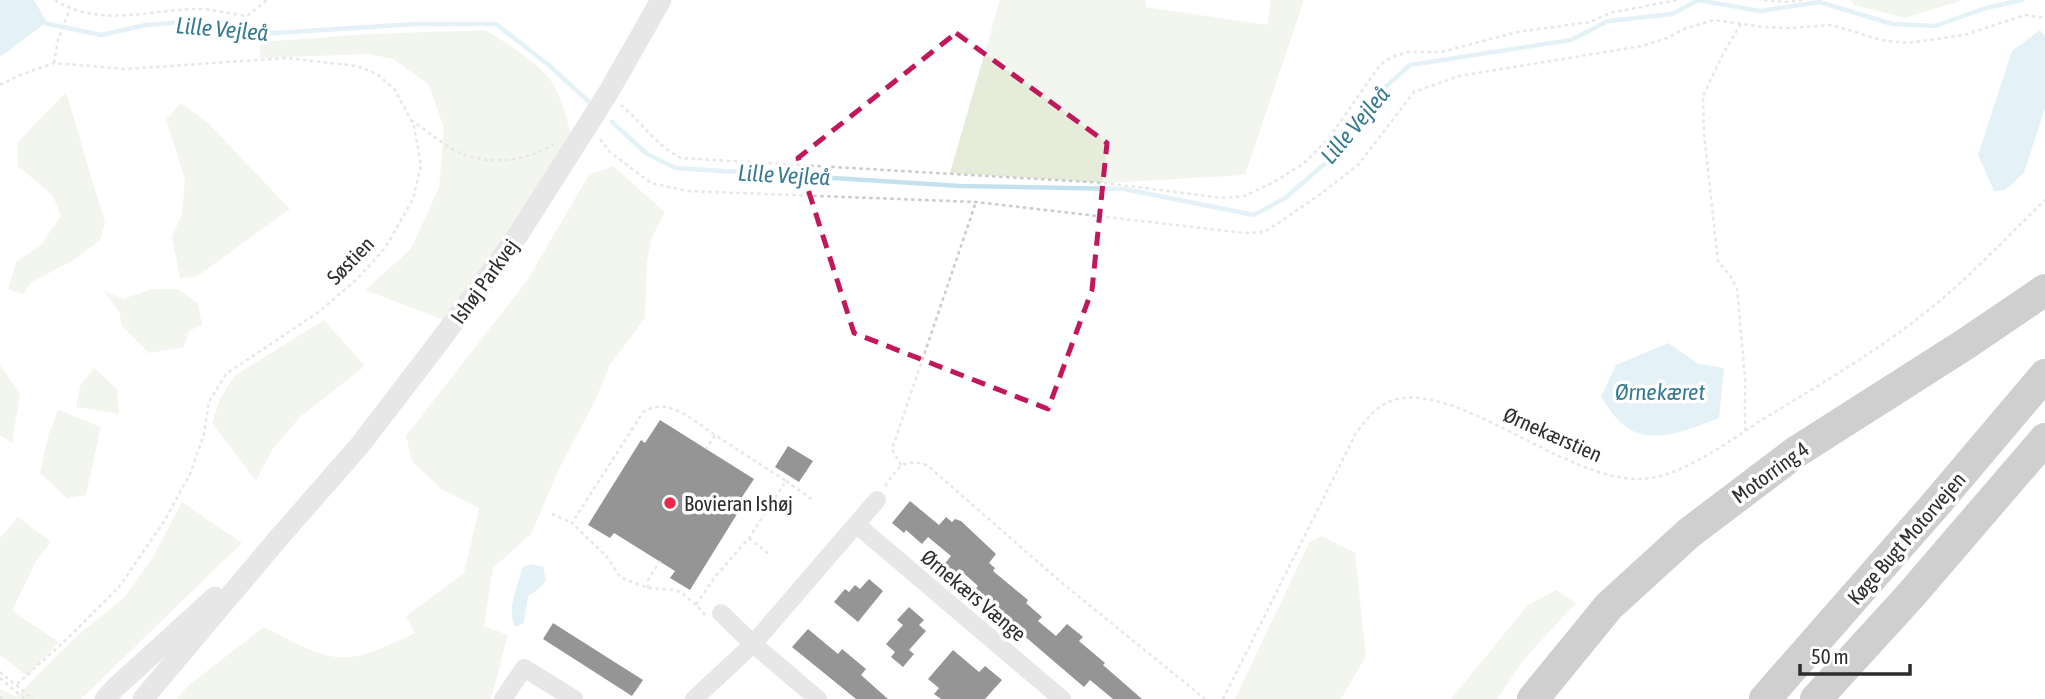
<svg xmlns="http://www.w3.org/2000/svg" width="2045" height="699" viewBox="0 0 2045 699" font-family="'Asap Condensed',sans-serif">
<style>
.green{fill:#e5ecda}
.water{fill:#c4e2ed}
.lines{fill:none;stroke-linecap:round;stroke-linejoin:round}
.stream{stroke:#c4e2ed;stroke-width:4.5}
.building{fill:#141414}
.path{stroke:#cacaca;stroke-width:2.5;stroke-dasharray:3.5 3.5;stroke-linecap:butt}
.minor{stroke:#cacaca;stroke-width:18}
.tertiary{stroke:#cacaca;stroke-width:21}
.motorway{stroke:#949494;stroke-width:32}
.marked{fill:none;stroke:#c2185b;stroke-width:5;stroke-dasharray:14 9;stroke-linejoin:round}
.poi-dot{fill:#ef254b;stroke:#fff;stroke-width:2.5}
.labels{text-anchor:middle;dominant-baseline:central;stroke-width:7;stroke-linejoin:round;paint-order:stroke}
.street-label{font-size:21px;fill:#2d2d2d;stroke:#fff}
.poi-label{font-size:21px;fill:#2d2d2d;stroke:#fff;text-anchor:start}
.water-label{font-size:23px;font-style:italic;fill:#377a93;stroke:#fff}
</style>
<rect width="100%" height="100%" fill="#fff"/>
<g class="green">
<polygon points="1000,0 1146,0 1146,7 1267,25 1271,0 1304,0 1245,175 1106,183 950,173"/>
<polygon points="1850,0 1963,0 1905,18 1854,5"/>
<path d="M485,30C505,42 538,62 551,81C562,98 567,118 571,137L499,247L444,320L365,290L411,249L439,187L444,128L429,85L393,59L368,54L259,58L261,42L369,34Z"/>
<polygon points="66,92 105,223 100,240 74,260 30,283 24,294 8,289 16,262 40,246 61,216 53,196 18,166 18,142"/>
<polygon points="181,103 208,123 290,209 196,277 180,278 172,237 182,213 185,179 166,119"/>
<path d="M613,166L665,212L651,239L647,263L645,318L610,365L594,403L561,465L531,534L493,568L484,626L508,635L491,699H176L190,684L264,627C287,638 311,654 336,657C363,660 392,643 415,633L406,616L464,573L479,508L441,489L412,461L406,436L526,282L589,175Z"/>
<polygon points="152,289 177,289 198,303 202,325 189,331 184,347 149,353 121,325 120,314 104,291 123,299"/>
<polygon points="324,320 365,366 300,417 272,450 256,481 212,423 220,399 234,376"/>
<polygon points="0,365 20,394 12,443 0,435"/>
<polygon points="94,368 117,389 119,414 76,407 80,386"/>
<polygon points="58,410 101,427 86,495 67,498 40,473 48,436"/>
<polygon points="182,502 242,543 81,699 0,699 0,689 16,697 72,640 125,597 154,555"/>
<polygon points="18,517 51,542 36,561 12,611 59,642 27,676 0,655 0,538"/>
<polygon points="1322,536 1355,553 1366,656 1341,699 1235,699 1309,543"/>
<polygon points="1556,590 1576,603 1525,658 1497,699 1451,699 1527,606"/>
</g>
<g class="water">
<polygon points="0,0 34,0 47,22 0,57"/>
<polygon points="2040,30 2045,36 2045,108 2024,173 2005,190 1994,191 1978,155 2012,51"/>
<path d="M1668,343L1699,364L1724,368L1719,418C1689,429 1650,449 1621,423C1613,416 1607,405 1601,397L1616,365Z"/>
<path d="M531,564L543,567L546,580L539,589L528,596L524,623L515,627C506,611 518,584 523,567Z"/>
</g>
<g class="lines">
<g class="stream">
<polyline points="44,23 101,35 146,25 198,21 260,34 415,24 496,24 550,66 588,101"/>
<polyline points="612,122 647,154 675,168 961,186 1124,189 1254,215 1285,198 1336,154 1380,92 1410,65 1571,40 1608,21 1672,14 1698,0 1760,11 1820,2 1892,24 1935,26 1986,8 2022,0"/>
</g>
</g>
<g class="building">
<polygon points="660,420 754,479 738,503 742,506 690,590 670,578 675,571 614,533 610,538 588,525 641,440 645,443"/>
<polygon points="788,446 813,461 799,482 775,467"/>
<polygon points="910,501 939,525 946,517 952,522 955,519 961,521 996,554 989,563 995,568 993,571 1028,600 1026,603 1042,617 1038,621 1056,636 1067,624 1083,637 1079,641 1105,663 1103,665 1142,699 1113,699 1090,680 1084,687 1057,664 973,592 978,586 959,569 954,575 943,566 951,556 928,537 922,544 906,530 904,533 892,523"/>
<polygon points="869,579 883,591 858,622 834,602 845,589 849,592 855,585 860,589"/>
<polygon points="909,607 924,620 919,625 926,631 909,650 914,654 903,667 891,657 895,652 886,644 903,625 897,620"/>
<polygon points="553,623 643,680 632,696 543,639"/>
<polygon points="808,629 838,654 842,649 866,669 861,675 888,699 856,699 792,647"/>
<polygon points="953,650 979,672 985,666 1002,680 985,699 941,699 934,694 939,688 928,679"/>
</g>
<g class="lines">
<g class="path">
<path d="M55,0C98,27 145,11 193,9C210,8 230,14 247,16L267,0"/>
<polyline points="1764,0 1785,2 1803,0"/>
<polyline points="1741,24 1725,50 1703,96 1704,134 1718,261 1731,277 1737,289 1745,378 1745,431"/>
<polyline points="54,63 58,40 70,9"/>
<polyline points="0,85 20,75 54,63 125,69 286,58 357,66 377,74 395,90 414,126 421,166 413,199 385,248 358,278 320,311 226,374 209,402 204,434 190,474 165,520 119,587 68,638 16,685"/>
<path d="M621,105C642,122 655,145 681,158L1106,183L1222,198L1244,196L1272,183L1303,164L1329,138L1380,65L1392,57L1408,52H1441L1517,32L1590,22L1610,13L1677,0"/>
<path d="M411,120C428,131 445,147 463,154C492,166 529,160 554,144"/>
<polyline points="600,139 611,153 651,183 688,191 976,202 1245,233 1265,232 1318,196 1358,165 1414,92 1459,76 1642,46 1667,38 1684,29 1714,20 1763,27 1789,28 1832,25 1881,40 1908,43 1964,35 2025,15 2045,18"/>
<polyline points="901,465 892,449 976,202"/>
<polyline points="786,481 814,501"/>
<path d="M885,486C899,467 902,458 927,465L1062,583L1205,699"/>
<polyline points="552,514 572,523"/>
<polyline points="749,538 770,555"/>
<polyline points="648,588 648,580 660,561"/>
<path d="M696,605L682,593L675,590L648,588L620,577L607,557L572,523L643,412C669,396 692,420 715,435"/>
<polyline points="705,615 696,605 714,578 749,538 786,481 715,435 706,449"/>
<polyline points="0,672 33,699"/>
<polyline points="0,678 25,699"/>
<polyline points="0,697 2,699"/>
<path d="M1223,699L1356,433C1366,420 1375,407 1391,401C1454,378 1563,480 1639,479C1678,479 1725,444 1757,423C1812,389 1870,356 1921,316C1966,281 2005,239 2045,200"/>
</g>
<g class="minor">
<polyline points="857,525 1062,699"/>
<polyline points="721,613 753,644 818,699"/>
<polyline points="503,699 524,668 574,699"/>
<polyline points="694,699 753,644 877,500"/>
</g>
<g class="tertiary">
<polyline points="105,699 116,687 215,597"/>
<polyline points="143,699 276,541 360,445 439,342 516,238 608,93 661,0"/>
</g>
<g class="motorway">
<polyline points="1533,699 1609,606 1689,533 1796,452 1964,345 2045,290"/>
<polyline points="1765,699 1935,505 2045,375"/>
<polyline points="1816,699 1910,596 2045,439"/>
</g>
</g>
<path d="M0 0H2045V699H0ZM956,33L1107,143L1092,290L1048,409L854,333L798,158Z" fill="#fff" fill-opacity=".55" fill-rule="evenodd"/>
<path class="marked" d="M956,33L1107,143L1092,290L1048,409L854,333L798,158Z"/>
<circle class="poi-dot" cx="670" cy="503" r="7"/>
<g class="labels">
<g class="street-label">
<text transform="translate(350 260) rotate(-46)">Søstien</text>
<text transform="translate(484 281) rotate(-54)">Ishøj Parkvej</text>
<text transform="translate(1553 434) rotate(24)">Ørnekærstien</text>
<text transform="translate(1770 472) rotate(-36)">Motorring 4</text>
<text transform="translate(1906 538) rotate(-49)">Køge Bugt Motorvejen</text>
<text transform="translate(974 595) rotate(40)">Ørnekærs Vænge</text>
</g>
<g class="poi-label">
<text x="684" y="503">Bovieran Ishøj</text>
</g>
<g class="water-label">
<text transform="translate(222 29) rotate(5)">Lille Vejleå</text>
<text transform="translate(1355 125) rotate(-50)">Lille Vejleå</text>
<text transform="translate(784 175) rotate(3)">Lille Vejleå</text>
<text x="1660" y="392">Ørnekæret</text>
</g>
</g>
<path d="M1800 664v10h110v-10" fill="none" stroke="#2d2d2d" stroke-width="3.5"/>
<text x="1811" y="664" font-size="21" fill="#2d2d2d" stroke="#ffffff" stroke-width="5" paint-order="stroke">50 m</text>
</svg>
